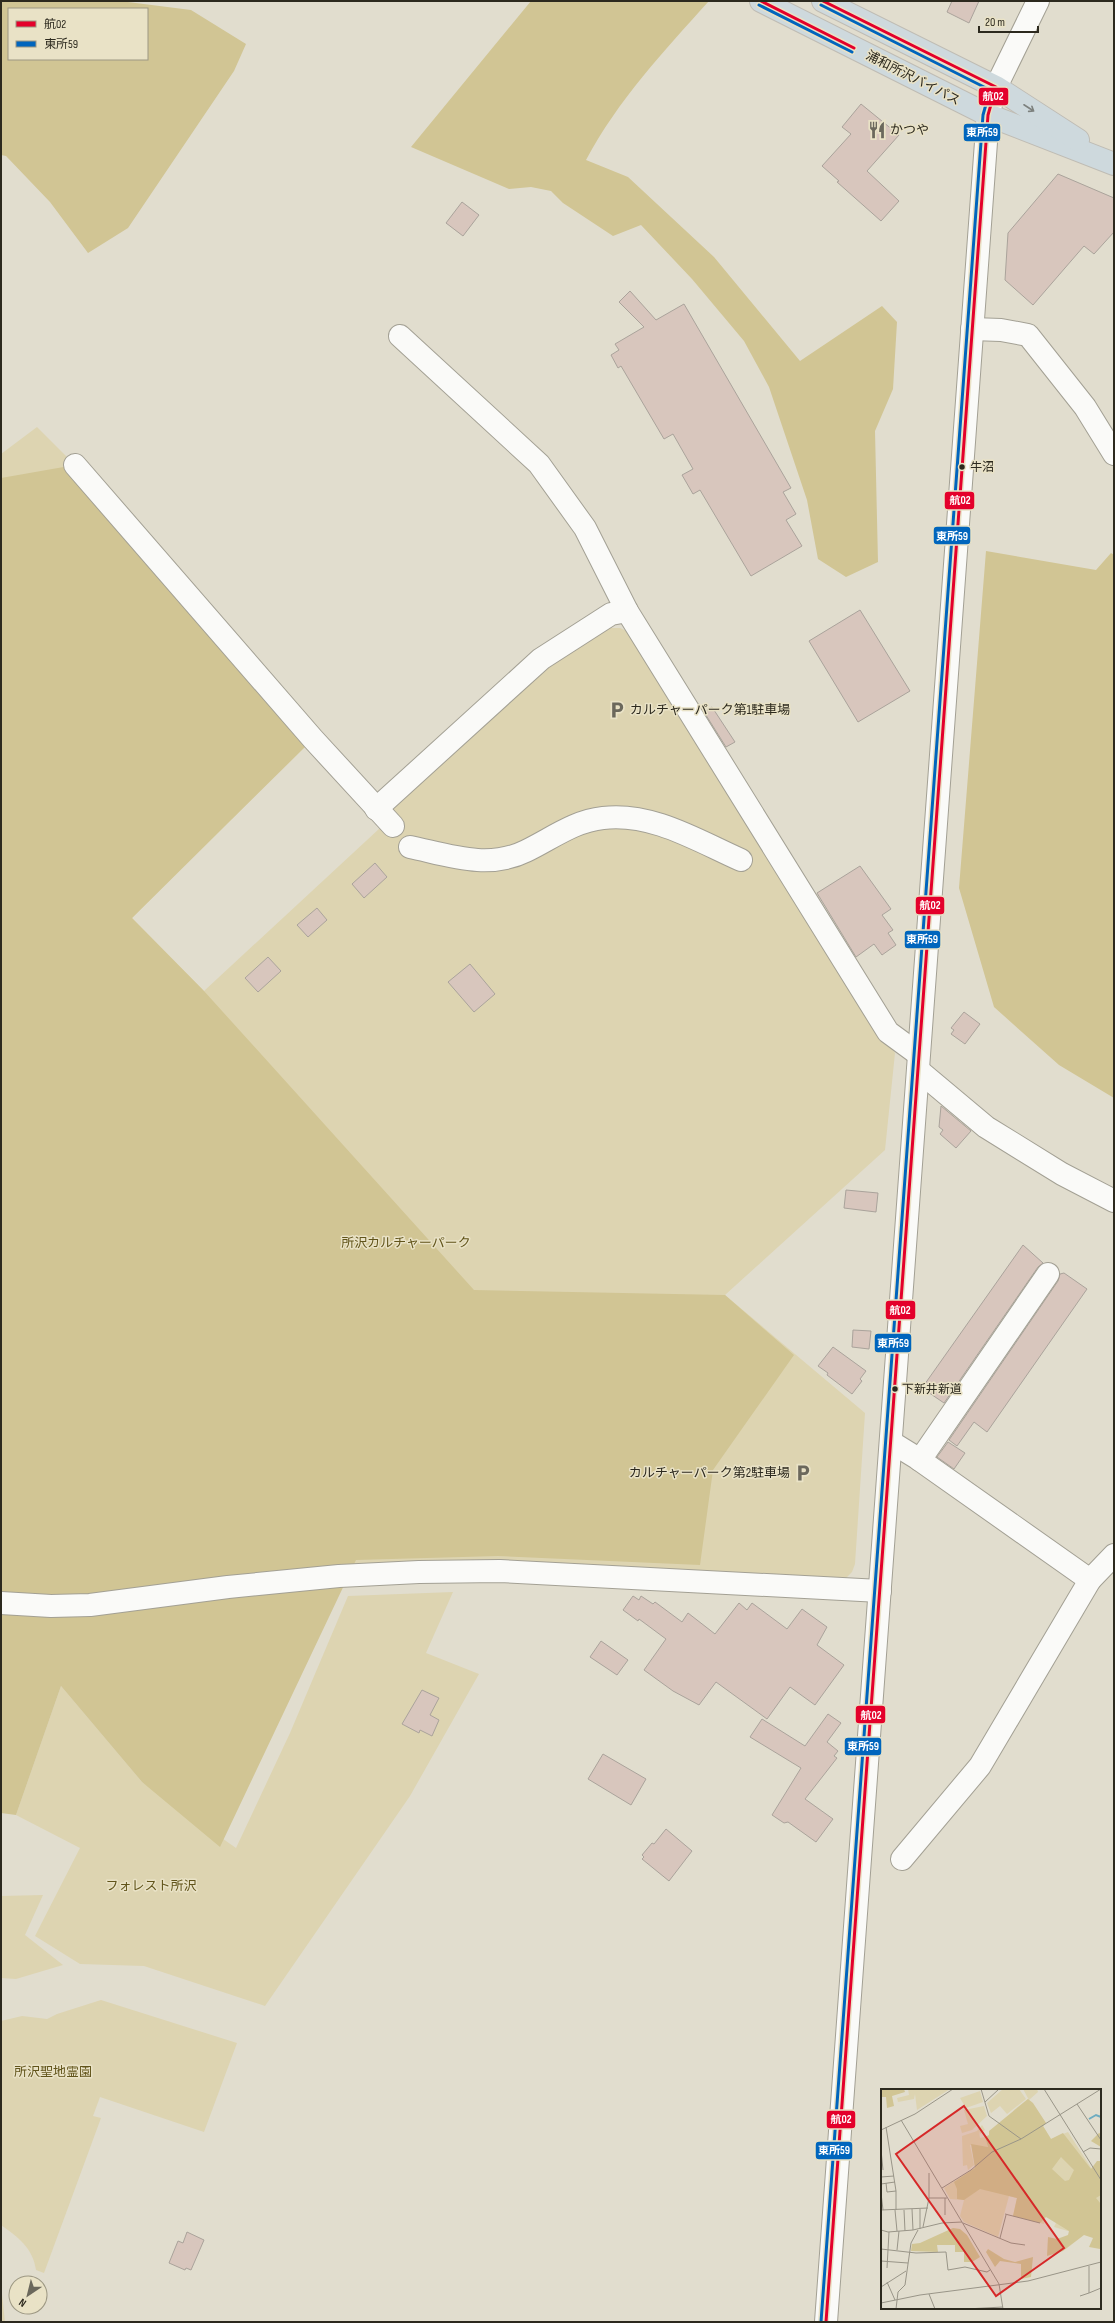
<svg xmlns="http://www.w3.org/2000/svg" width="1115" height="2323" viewBox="0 0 1115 2323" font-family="'Sofia Sans Condensed','Noto Sans JP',sans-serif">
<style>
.green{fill:#ddd4b1}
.forest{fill:#d1c594;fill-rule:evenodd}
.building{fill:#d8c6bd;stroke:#aaa39b}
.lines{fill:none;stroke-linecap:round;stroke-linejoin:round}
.minor-casing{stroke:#a3a094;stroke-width:24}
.highway-casing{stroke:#bfbcb4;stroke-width:24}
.minor{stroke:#fafaf8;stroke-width:22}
.highway{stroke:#ced9dd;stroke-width:22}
.bus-1-casing{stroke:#e9e2c6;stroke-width:6}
.bus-2-casing{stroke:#e9e2c6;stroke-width:6}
.bus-1{stroke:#e4002b;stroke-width:3}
.bus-2{stroke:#0065bd;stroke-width:3}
.oneway{stroke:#7d817e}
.bus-dot{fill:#2c291e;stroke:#e9e2c6;stroke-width:1.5}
.labels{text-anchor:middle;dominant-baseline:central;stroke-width:3;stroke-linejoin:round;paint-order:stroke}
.bus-label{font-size:12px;fill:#2c291e;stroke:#e9e2c6;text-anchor:start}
.street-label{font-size:13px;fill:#2c291e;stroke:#e9e2c6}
.poi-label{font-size:13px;fill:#2c291e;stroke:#e9e2c6;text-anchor:start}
.park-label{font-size:13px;fill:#61541a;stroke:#e9e2c6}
.inset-river{fill:none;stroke:#6eacc0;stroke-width:2}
.inset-road{fill:none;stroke:#999588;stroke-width:1}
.view{fill:#d62828;fill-opacity:0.15;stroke:#d62828;stroke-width:2}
.inset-edge{fill:none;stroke:#2c291e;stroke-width:2}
.line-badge{stroke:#e9e2c6;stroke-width:1.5}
.badge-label{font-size:11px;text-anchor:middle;font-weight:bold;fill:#fff}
</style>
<rect width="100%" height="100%" fill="#e1ddce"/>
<g class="green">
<polygon points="37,427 75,465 313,739 132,918 204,991 380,828 385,808 551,661 606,628 620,628 631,633 895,1053 885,1150 725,1295 865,1413 855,1564 852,1572 846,1578 509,1562 229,1574 1,523 1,454"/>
<polygon points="453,1592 426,1653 479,1674 410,1796 265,2006 144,1966 80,1964 35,1936 80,1848 16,1815 61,1686 142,1782 236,1848 290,1733 348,1596"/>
<polygon points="43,1895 25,1935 63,1965 16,1979 1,1978 1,1896"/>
<path d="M101,2000L237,2043L204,2132L100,2097L93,2116L101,2118L44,2273L36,2270C33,2248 18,2237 1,2225V2021L22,2016L47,2019L57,2014Z"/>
<polygon points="1,2284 5,2322 1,2322"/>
</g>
<g class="forest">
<path d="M1,1H120L191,10L246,44L234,71L128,228L88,253L50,202L6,156L1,155ZM9,9H147V59H9Z"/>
<path d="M531,1H709C664,51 618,100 586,160L628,177L714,257L800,361L882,306L897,322L893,389L875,431L878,562L846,577L818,559L807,500L769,387L744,341L692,279L641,225L613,236L563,203L551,191L531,187L509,189L411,147Z"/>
<polygon points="75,465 313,739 132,918 204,991 474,1290 725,1295 794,1355 713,1470 700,1565 498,1556 356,1560 220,1847 142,1782 61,1686 16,1815 1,1813 1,478"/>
<polygon points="986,551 1096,570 1111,553 1114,555 1114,1098 1059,1065 994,1007 959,888"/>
</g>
<g class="building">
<polygon points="952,1 979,1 969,23 947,12"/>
<polygon points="861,104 899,135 867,171 899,201 881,221 837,182 839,181 822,166 851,134 842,127"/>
<polygon points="1058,174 1114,198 1114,232 1094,254 1084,246 1033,305 1005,280 1008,233"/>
<polygon points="462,202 479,215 463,236 446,223"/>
<polygon points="630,291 656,320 684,304 791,488 783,492 796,514 786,520 802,546 751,576 700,490 693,494 682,475 693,469 673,434 664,439 621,366 618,368 611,355 619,350 615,344 644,327 619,302"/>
<polygon points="860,610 910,691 858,722 809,641"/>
<polygon points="712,707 735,742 726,747 704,712"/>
<polygon points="375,863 387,877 364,898 352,884"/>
<polygon points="860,866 891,909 882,915 893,930 888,933 896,945 882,955 874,944 856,957 817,893"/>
<polygon points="317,908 327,920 308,937 297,925"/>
<polygon points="268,957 281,971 258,992 245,978"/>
<polygon points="470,964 495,994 474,1012 448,982"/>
<polygon points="964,1012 980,1024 965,1044 951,1034 954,1030 951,1028"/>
<polygon points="941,1106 971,1131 956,1148 940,1134 943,1130 939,1127"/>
<polygon points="846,1190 878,1193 876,1212 844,1208"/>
<polygon points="1023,1245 1043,1263 1038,1267 944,1403 922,1388"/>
<polygon points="1064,1273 1087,1289 987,1432 974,1422 957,1446 949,1440 1058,1281 1060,1274"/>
<polygon points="853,1330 871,1331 869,1349 852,1347"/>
<polygon points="833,1347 866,1371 860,1379 862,1381 852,1394 827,1375 828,1373 818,1366"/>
<polygon points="948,1442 965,1453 954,1469 937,1457"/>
<polygon points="633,1596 639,1600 641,1596 653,1604 655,1602 682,1622 688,1613 715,1634 739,1603 747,1610 752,1603 787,1629 802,1609 827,1627 817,1645 844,1665 815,1705 790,1687 767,1719 716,1682 699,1705 673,1691 644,1670 666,1639 639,1619 638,1621 623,1610"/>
<polygon points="601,1641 628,1660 617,1675 590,1657"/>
<polygon points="422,1690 439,1698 430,1715 439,1720 432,1736 420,1730 419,1733 402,1724"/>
<polygon points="828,1714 841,1723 827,1742 838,1751 834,1756 837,1758 805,1799 833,1819 816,1842 788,1822 784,1823 772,1815 801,1768 750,1737 762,1719 805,1746"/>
<polygon points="603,1754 646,1779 631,1805 588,1779"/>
<polygon points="666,1829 692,1851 669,1881 642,1859 644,1857 642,1855 652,1843 654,1844"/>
<polygon points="187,2232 204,2240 191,2270 186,2268 185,2270 169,2263 178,2241 183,2243"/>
</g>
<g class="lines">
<g class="minor-casing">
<g id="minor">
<polyline points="972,329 1001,330 1028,335 1085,407 1114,454"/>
<polyline points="400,336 539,464 585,528 627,611 888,1032 918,1054"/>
<polyline points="75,465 313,739 393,826"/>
<polyline points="376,809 541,659 611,614 627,611"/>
<path d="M410,847C448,855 488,870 526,851C551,839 574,821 603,818C652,812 698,841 741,860"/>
<polyline points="918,1070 986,1127 1062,1174 1114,1201"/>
<polyline points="891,1442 917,1458 1090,1580"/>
<polyline points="920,1460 1048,1274"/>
<polyline points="1,1603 51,1606 90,1605 228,1587 339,1576 419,1572 500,1571 880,1591"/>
<polyline points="902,1859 980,1766 1090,1580 1114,1555"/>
<polyline points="826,2322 988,115 996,87 1038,1"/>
</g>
</g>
<g class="highway-casing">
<g id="highway">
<polyline points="761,1 988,115 1114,164"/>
<polyline points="823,1 996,87 1078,140"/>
</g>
</g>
<use href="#minor" class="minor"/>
<use href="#highway" class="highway"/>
<g class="bus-1-casing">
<g id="bus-1">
<polyline points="761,1 854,48"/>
<polyline points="823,1 996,87 988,115 826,2322"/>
</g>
</g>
<g class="bus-2-casing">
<g id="bus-2">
<polyline points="759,5 852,52"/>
<polyline points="821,5 990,90 983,115 821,2322"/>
</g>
</g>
<use href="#bus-1" class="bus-1"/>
<use href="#bus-2" class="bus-2"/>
</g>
<defs><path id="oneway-shaft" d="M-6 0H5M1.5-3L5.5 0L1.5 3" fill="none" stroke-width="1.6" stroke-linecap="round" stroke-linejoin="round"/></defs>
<use class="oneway" href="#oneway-shaft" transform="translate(1029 108) rotate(33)"/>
<defs>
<g id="restaurant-bare" transform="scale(1.38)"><path d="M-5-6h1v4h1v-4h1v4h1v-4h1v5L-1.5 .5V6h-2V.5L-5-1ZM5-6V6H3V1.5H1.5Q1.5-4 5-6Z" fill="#6b685c" stroke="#e9e2c6" stroke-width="2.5" paint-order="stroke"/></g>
<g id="parking-bare" transform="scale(1.38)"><path d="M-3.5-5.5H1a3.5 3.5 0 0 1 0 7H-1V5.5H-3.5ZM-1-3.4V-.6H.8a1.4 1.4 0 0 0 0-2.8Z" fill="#6b685c" stroke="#e9e2c6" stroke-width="2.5" paint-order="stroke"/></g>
</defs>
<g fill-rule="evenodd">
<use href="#restaurant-bare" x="877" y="130"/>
<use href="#parking-bare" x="617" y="710"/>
<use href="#parking-bare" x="803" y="1473"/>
</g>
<g class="bus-dot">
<circle cx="962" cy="467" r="3.5"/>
<circle cx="895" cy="1389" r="3.5"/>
</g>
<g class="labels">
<g class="bus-label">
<text x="970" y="467">牛沼</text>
<text x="902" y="1389">下新井新道</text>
</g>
<g class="street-label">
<text transform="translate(913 78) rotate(27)">浦和所沢バイパス</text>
</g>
<g class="poi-label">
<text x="890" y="130">かつや</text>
<text x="630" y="710">カルチャーパーク第1駐車場</text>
<text x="790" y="1473" text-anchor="end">カルチャーパーク第2駐車場</text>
</g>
<g class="park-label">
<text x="406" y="1243">所沢カルチャーパーク</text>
<text x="151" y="1886">フォレスト所沢</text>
<text x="53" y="2072">所沢聖地霊園</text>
</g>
</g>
<g transform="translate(881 2089)">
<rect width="220" height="220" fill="#e1ddce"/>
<path d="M27,0H69L36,21L34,5L33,10L17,13L16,9L28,6ZM122,0H138L145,10L126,25L119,17L110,24L106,14ZM142,0H156L157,3L148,11ZM99,2L102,13L85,19L79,9ZM147,10L165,34L162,37L170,50L187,43L220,94V121L201,146L173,138L175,134L179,133L164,118L161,129L164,130L163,135L132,127L136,109L128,107L117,148L83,133L79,127L83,111L69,110L63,99L102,73L133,21ZM103,17L106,27L91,41L81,44L79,37L87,35L83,21ZM101,36L104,41L99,45L98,42L99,49L104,48L107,58L89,56L93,76L87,81L86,76L82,77L81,47L96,42Z" fill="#ddd4b1"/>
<path d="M0,0H23L24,3L11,7L13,17L6,19L5,8H0ZM147,10L152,14L165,34L162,37L170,50L182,44L210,80L216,72H220V106L215,109L220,115L219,160L208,158L212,149L203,146L182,162L166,167L167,148L176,150L187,146L188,142L165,128L159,134L132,127L136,109L99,100L83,111L76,110V100L73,93L94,79L90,55L107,58L104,48L108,46V42ZM180,68L193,81L188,91L184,92L171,80ZM218,44L220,45V58L210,52ZM72,139L79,140L86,146L99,168L91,173H83V163H74V156H56L57,163L30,162L31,155L39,154ZM107,160L123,170L134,173L152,168L150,188L140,190V175L119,172L114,178L105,163Z" fill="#d1c594" fill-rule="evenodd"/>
<path class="inset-river" d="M208,30L215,26L220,28"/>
<path class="inset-road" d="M100,0L108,27L140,50M163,0L220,91M104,13L118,0M196,15L220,51M20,31L118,195L122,220M5,38L15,102V121M0,41L34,25L72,0M0,61L2,81M202,63L209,59L220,60M0,88L13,87M5,94L6,103L15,102M0,95L14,93M61,99L90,81L111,63L140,50L220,0M0,104L2,121M48,109H66M64,109V126M31,120L32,141M39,120V140M0,121L47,119M14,121L16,142M23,121L24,142M124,125L159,134M82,134L130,154L144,156M42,138L48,109V84M0,141L7,143L32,141L61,134L81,133M119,149L125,126M0,160L35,164L65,163L67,181L84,178L106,183L109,181M16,161L18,142M0,172L27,174M6,179L8,143M6,193L14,211M0,198L25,182M208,204L220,199M48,205L54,220M199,207L208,204V177M0,214L39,206L147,192L220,173M15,220L17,203L24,196L30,154L37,141M85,220L122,218"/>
<path class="view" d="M83,17L183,159L115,207L15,65Z"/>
<rect width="220" height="220" class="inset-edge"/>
</g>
<g class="line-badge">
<rect x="978" y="87" width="31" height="19" rx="4" fill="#e4002b"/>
<rect x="963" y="123" width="38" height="19" rx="4" fill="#0065bd"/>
<rect x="944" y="491" width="31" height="19" rx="4" fill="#e4002b"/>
<rect x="933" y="526" width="38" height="19" rx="4" fill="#0065bd"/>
<rect x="915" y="896" width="30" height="19" rx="4" fill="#e4002b"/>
<rect x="904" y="930" width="37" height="19" rx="4" fill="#0065bd"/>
<rect x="885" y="1300" width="31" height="20" rx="4" fill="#e4002b"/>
<rect x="874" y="1333" width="38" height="20" rx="4" fill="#0065bd"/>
<rect x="855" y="1705" width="31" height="19" rx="4" fill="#e4002b"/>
<rect x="844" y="1737" width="38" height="19" rx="4" fill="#0065bd"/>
<rect x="826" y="2110" width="30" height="19" rx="4" fill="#e4002b"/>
<rect x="815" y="2141" width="38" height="19" rx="4" fill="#0065bd"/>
</g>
<g class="badge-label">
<text x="993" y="100">航02</text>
<text x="982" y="136">東所59</text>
<text x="960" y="504">航02</text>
<text x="952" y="540">東所59</text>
<text x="930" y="909">航02</text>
<text x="922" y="943">東所59</text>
<text x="900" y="1314">航02</text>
<text x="893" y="1347">東所59</text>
<text x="871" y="1719">航02</text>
<text x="863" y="1750">東所59</text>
<text x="841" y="2123">航02</text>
<text x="834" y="2154">東所59</text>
</g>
<rect width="1115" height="2323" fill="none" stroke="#2c291e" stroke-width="4"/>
<rect x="8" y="8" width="140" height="52" fill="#e9e2c6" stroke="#9d9883"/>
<rect x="16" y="21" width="20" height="6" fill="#e4002b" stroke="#9d9883"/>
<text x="44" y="28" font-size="12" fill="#2c291e">航02</text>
<rect x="16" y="41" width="20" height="6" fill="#0065bd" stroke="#9d9883"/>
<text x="44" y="48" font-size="12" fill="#2c291e">東所59</text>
<g transform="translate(28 2295) rotate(215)"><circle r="19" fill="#e9e2c6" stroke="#9d9883"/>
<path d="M0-3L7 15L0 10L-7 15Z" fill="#6b685c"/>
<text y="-6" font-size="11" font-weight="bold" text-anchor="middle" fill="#2c291e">N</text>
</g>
<path d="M979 26v6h59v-6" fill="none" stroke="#2c291e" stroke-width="2"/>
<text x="985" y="26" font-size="12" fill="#2c291e" stroke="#e9e2c6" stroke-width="3" paint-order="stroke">20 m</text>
</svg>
